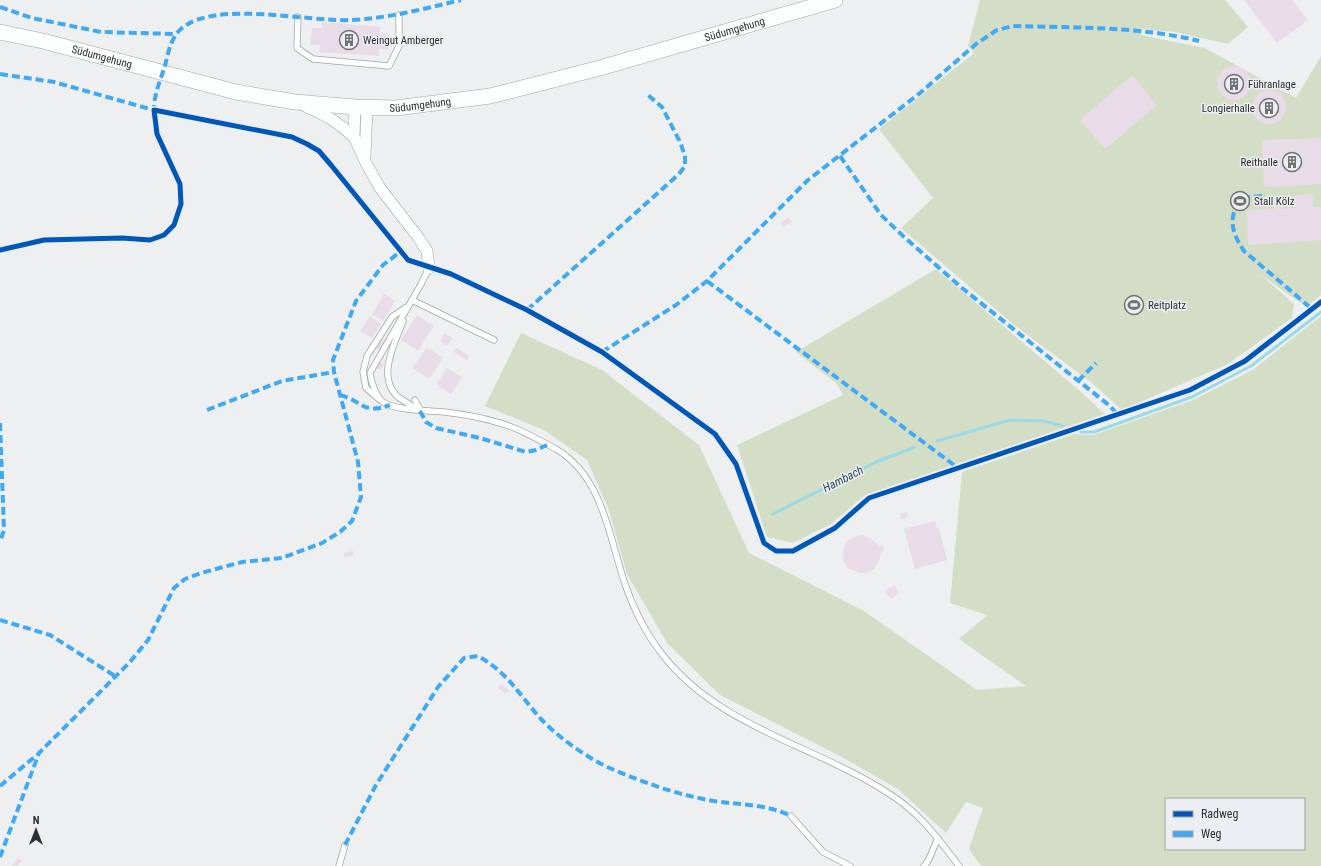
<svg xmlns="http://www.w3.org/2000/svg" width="1321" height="866" viewBox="0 0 1321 866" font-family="'Roboto Condensed',sans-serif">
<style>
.green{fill:#d4dec7;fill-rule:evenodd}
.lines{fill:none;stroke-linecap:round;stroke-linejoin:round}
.stream{stroke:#9adae6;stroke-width:3}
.building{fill:#e7dce7}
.service-casing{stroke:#a4a5a6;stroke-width:7}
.minor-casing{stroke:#a4a5a6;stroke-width:12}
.secondary-casing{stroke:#a4a5a6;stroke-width:16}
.path{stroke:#d6d6d7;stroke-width:2;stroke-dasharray:1 3;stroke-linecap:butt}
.service{stroke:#fcfdfd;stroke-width:5.5}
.minor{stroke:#fcfdfd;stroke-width:11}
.secondary{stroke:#fcfdfd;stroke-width:15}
.quiet{stroke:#3fa9f5;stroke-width:4;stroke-dasharray:8 4;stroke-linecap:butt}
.cycleway-casing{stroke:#edeef2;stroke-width:8}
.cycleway{stroke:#0057b8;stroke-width:5}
.labels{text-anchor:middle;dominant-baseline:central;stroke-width:3;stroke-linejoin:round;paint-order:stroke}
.street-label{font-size:11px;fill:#2e2f30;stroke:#edeef2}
.poi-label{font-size:11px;fill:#2e2f30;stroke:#edeef2;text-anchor:start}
.water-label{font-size:12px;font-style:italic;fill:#244d55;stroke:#edeef2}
</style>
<rect width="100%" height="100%" fill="#eeeff1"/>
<g class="green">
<polygon points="980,0 1225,0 1248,27 1228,44 1175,32 1142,29 1141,35 1205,48 1296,98 1321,56 1321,295 1306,307 1260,274 1294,304 1292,318 1228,364 1122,410 1092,383 1014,325 901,228 933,198 879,129 974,53 968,46"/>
<polygon points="936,269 1081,392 1105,414 865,495 831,524 793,543 767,537 737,445 843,395 837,384 796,352"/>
<path d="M1321,316V866H981L969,849L983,808L966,802L946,833L898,789L838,755L720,695L667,643L627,574L609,510L587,460L544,430L485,406L521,333L602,370L699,445L749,553L864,611L977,690L1026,686L959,639L987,615L950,603L962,472L1074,434L1093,435L1193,400L1254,369ZM1166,799H1304V849H1166Z"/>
</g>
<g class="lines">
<g class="stream">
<polyline points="1081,432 1094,432 1192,397 1251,366 1321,312"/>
<polyline points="937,441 1010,420 1044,421 1063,426"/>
<polyline points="773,514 876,462 915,447"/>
</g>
</g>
<g class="building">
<polygon points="1244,0 1292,0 1308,20 1277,43"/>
<polygon points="322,22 380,27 380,34 388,35 388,50 379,49 379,56 319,52 320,45 310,45 312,28 322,28"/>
<circle cx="1234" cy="83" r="17"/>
<polygon points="1132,75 1157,105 1105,149 1080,120"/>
<circle cx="1269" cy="107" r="17"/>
<polygon points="1321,138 1321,184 1264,187 1262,140"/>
<polygon points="1313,194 1313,207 1321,207 1321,240 1248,245 1247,210 1274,209 1273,197 1279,197 1280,209 1295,208 1295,195"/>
<polygon points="789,217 792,222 784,227 781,223"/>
<polygon points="384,294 395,301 383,321 372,314"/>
<polygon points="417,315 434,326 418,351 401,340"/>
<polygon points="370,316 381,324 372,338 360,331"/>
<polygon points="445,333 452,338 447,346 440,341"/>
<polygon points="382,338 386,341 380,350 376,347"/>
<polygon points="427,347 443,358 429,379 412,368"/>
<polygon points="457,348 469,356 467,360 454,352"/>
<polygon points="380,362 384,364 381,370 377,368"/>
<polygon points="447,368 462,377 451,394 436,384"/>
<polygon points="907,512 908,517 901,519 900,514"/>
<polygon points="935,521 937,529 939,528 947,560 915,569 904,529"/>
<polygon points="863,535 873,540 879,547 883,546 884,551 881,552 879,561 874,569 867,573 860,573 848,568 844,562 843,554 844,547 849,540 855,537"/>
<polygon points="353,551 354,555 344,557 344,553"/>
<polygon points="894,585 899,593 891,599 885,591"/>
<polygon points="502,684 509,690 505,694 498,687"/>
<polygon points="17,858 22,860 18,866 12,866"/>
</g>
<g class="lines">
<g class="service-casing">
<g id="service">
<polyline points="298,17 297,48 313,59 389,66 399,46 399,15"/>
<path d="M429,268L420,286L370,373C371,381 376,397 383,402C393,410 430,411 444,412C461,414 480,417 496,422C517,427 537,439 556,449C602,476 609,535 624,581C632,606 646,634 662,654C718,727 814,745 888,793C920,813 937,837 959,866"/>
<polyline points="412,300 494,340"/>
<path d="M403,321C395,343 376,377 398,397C404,401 411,405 417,409"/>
<polyline points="380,400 366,388 363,372 367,356 392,317 405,308"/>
<polyline points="415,400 420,410"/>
<polyline points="791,816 823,852 850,866"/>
<polyline points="339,866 345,845"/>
<polyline points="924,866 928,861 938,838"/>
</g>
</g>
<g class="minor-casing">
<g id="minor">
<path d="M307,107C326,114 339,123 354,137"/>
<polyline points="355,107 354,137 366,163 380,188 418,237 427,251 429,268"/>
<polyline points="365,157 367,107"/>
</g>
</g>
<g class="secondary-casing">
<g id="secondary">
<path id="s1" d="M0,32L43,41L236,92L295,102L355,107L396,108L490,96L600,68L835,0"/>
</g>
</g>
<path class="path" d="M1243,198C1242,182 1239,150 1248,137C1254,129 1274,129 1284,122C1292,116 1297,105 1301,96"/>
<use href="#service" class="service"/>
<use href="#minor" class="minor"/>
<use href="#secondary" class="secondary"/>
<g class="quiet">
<polyline points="0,7 32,18 101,32 176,34"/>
<polyline points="0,74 54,82 157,111"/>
<path d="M154,113C153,97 160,81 165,66C168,53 171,37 182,28C217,0 306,22 351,20C390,18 423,9 461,0"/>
<polyline points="840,156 881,215 903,236 962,288 1110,406 1118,415"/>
<path d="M1262,196L1243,198C1227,215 1231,232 1244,251L1312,309"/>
<polyline points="707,281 958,468"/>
<polyline points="527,310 679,174 685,166 685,156 680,142 662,107 648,95"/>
<path d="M602,352L676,305L707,281L808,180L920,93L976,44L997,30L1013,26C1075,28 1139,26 1199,41"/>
<polyline points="1078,381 1096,363"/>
<path d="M340,395C363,401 363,415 390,405"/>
<polyline points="207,410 282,381 334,372"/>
<polyline points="420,411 426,422 436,428 480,438 526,452 536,450 547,445"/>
<polyline points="0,423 4,530 0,542"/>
<polyline points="0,620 50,635 115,676"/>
<polyline points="0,786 38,754"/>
<path d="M345,845L376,785L438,687L464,658L478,656C508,673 518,693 540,718C559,738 587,758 612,769C645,783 678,795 714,801C740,805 767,804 791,816"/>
<polyline points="0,857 39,753 130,662 148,640 174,588 185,579 201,573 242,562 282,558 322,543 340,532 352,521 361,497 358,462 334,372 333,360 356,301 383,265 400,252"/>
</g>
<g class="cycleway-casing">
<polyline id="cycleway" points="0,250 44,240 122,238 150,240 164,235 174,225 181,204 180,184 157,134 154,110 292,137 307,144 319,151 331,165 408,260 451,274 527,310 602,352 715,434 736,464 764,543 776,551 793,551 835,528 869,498 1190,390 1245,361 1321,302"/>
</g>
<use href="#cycleway" class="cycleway"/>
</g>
<defs>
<g id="building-ring" transform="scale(1)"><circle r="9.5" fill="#edeef2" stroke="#717274" stroke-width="1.5"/><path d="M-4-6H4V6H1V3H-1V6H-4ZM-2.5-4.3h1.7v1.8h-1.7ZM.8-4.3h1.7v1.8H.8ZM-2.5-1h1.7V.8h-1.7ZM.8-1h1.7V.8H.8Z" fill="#717274"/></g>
<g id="stadium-ring" transform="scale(1)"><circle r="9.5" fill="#edeef2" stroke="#717274" stroke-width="1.5"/><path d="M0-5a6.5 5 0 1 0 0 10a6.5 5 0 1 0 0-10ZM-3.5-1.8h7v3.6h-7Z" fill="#717274"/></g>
</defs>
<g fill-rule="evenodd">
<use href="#building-ring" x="349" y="40"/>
<use href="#building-ring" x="1234" y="84"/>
<use href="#building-ring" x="1269" y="108"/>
<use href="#building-ring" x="1292" y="162"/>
<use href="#stadium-ring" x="1240" y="201"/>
<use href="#stadium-ring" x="1134" y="305"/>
</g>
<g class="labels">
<g class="street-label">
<text stroke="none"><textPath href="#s1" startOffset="753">Südumgehung</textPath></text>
<text stroke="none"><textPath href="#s1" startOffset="105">Südumgehung</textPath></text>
<text stroke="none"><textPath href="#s1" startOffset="429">Südumgehung</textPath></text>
</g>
<g class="poi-label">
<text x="363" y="40">Weingut Amberger</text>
<text x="1248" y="84">Führanlage</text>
<text x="1255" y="108" text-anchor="end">Longierhalle</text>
<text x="1278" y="162" text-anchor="end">Reithalle</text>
<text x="1254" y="201">Stall Kölz</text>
<text x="1148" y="305">Reitplatz</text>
</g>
<g class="water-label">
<text transform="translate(843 479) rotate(-27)">Hambach</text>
</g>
</g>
<rect x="1165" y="798" width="140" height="52" fill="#edeef2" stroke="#a1a2a4"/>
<rect x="1173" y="811" width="20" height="6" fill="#0057b8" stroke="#a1a2a4"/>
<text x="1201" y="818" font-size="12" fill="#2e2f30">Radweg</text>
<rect x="1173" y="831" width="20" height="6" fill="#3fa9f5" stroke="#a1a2a4"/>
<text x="1201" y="838" font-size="12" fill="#2e2f30">Weg</text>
<g transform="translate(36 830)" stroke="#edeef2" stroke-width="3" paint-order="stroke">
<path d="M0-3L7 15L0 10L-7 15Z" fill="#2e2f30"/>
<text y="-6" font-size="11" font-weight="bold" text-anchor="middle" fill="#2e2f30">N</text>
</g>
</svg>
